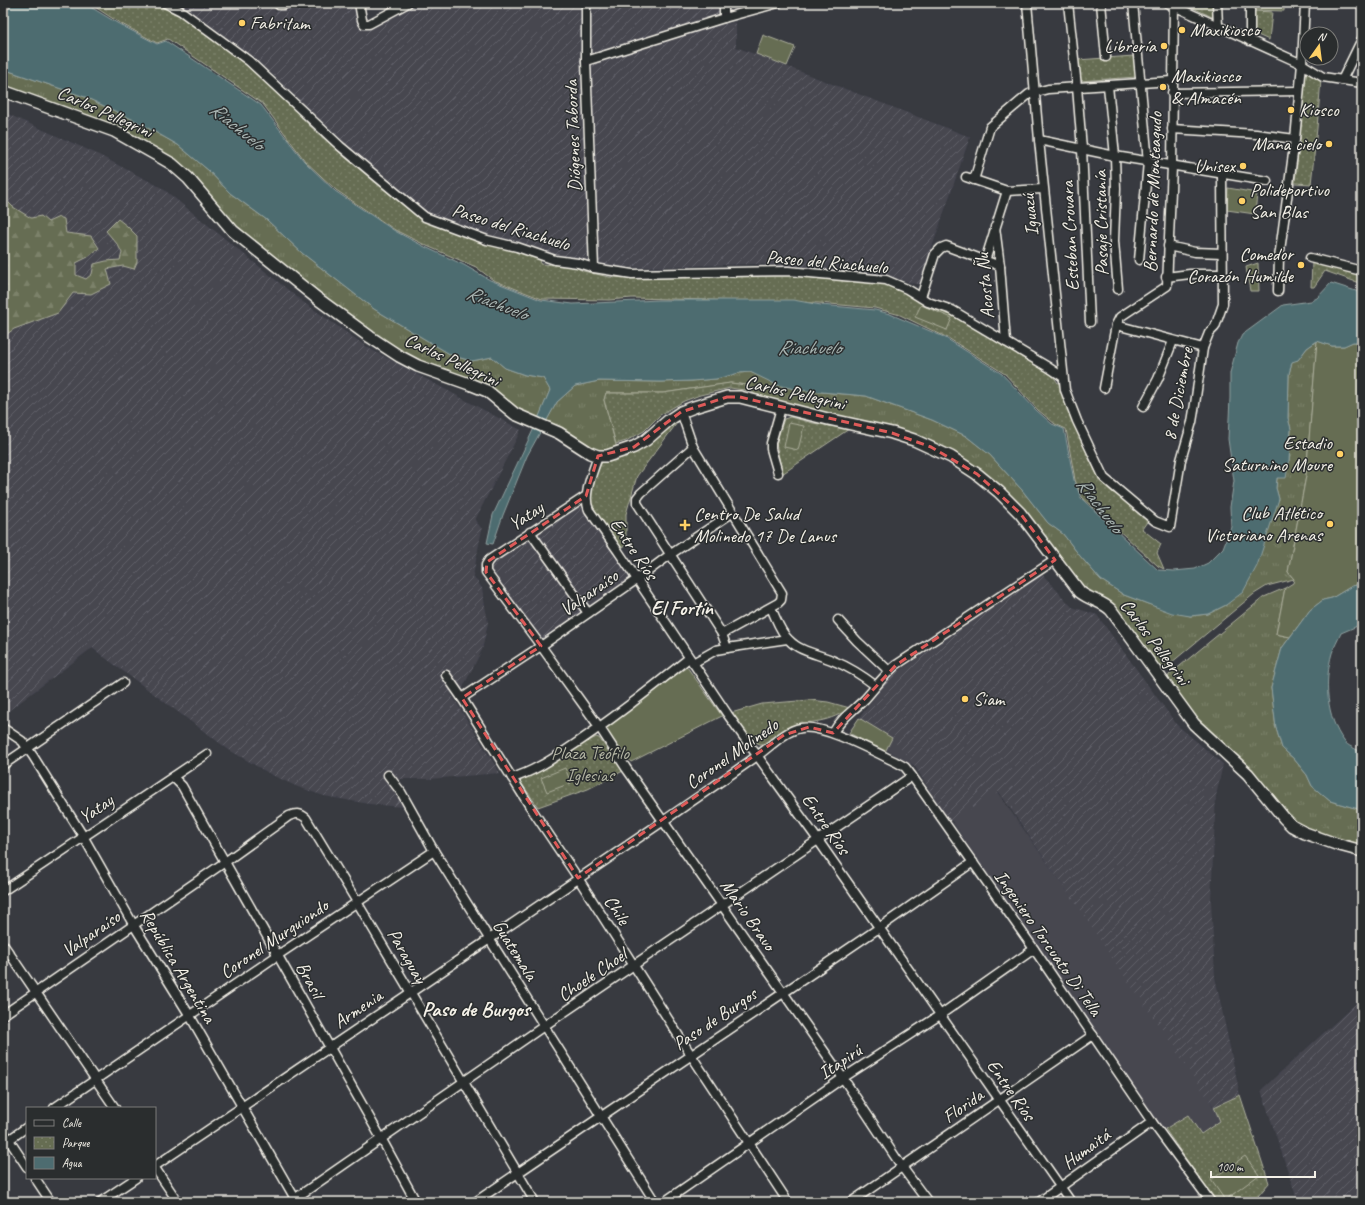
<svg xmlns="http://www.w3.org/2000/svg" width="1365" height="1205" viewBox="0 0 1365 1205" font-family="Caveat,sans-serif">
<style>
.built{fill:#464650}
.industrial{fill:url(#industrial-furrows)}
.grass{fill:url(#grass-tufts);stroke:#adaf9d}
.forest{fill:url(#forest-firs);stroke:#adaf9d}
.park{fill:url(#park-dots);stroke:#adaf9d}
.garden{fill:#666d52;stroke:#adaf9d}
.water{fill:#4d6c70;stroke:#90a1a0}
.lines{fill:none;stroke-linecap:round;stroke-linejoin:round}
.street-casing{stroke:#f4f1e8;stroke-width:11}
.secondary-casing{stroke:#f4f1e8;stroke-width:14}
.street{stroke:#2a2d2e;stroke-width:8}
.secondary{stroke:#2a2d2e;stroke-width:11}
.marked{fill:none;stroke:#de5a58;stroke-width:3;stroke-dasharray:8 5;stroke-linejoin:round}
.poi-dot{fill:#ffd166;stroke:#2a2d2e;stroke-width:1.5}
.labels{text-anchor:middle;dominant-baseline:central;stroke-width:3;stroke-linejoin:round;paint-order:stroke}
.poi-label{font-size:19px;fill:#f4f1e8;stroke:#2a2d2e;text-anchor:start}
.street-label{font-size:19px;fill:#f4f1e8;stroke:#2a2d2e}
.park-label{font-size:19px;fill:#b4b6a4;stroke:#2a2d2e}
.water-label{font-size:20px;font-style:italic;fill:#a9b5b2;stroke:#2a2d2e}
.neighbourhood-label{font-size:20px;font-weight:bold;fill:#f4f1e8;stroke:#2a2d2e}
.quarter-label{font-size:21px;font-weight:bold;fill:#f4f1e8;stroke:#2a2d2e}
</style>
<defs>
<pattern id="industrial-furrows" width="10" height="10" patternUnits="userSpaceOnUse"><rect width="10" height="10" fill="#464650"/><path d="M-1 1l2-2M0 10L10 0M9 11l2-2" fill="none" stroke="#616169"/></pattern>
<pattern id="grass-tufts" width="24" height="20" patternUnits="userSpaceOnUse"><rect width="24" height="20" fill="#666d52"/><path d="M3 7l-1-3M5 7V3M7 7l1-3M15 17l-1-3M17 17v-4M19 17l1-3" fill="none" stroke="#7c826b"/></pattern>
<pattern id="forest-firs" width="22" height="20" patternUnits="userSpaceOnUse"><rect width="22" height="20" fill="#666d52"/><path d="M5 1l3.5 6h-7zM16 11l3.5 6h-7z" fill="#7c826b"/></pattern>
<pattern id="park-dots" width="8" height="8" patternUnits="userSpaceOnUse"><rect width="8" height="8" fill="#666d52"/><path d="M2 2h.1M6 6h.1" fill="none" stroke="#7c826b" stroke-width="1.8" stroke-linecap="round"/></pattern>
</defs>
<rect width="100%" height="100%" fill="#383a40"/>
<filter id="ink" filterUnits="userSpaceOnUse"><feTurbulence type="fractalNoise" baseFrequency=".025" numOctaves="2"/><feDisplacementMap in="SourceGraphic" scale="8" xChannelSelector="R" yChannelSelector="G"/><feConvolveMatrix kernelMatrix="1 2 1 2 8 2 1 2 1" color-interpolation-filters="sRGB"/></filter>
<g filter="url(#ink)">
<polygon class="built" points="908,666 1160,1022 1210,1100 1220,1121 1200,1134 1187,1115 1160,1132 915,766 850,729"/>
<g class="industrial">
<polygon points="175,3 273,3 275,12 295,3 355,3 359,26 363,29 368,30 421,3 719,3 720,25 736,22 736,47 970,137 920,282 921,284 915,284 886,275 759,264 615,268 578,258 559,257 515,241 494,237 426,213 359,158 315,119 310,112 272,74 237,45 189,10"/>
<polygon points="3,112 95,153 162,188 303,302 370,349 521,430 475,520 482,529 473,576 482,588 488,623 482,650 462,689 451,694 500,773 429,779 386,779 403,807 369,804 324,796 298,787 272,775 229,750 92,648 3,715"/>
<polygon points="578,498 632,579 540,647 484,567"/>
<polygon points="1042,574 1072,607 1097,615 1177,725 1223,764 1216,796 1211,900 1215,977 1240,1095 1214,1107 999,792 949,822 911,760 884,730 859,718 890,677"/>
<polygon points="1362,998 1362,1202 1298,1202 1261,1090"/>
</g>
<g class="grass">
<polygon points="3,69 85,97 134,120 178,145 208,170 230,193 267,220 302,253 374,309 453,356 472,361 492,357 505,368 525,375 543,378 550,390 538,420 386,345 236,226 183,168 3,88"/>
<polygon points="1317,341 1306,476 1288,572 1294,579 1267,586 1254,594 1165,668 1156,669 1118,615 1085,593 1021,511 952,456 758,398 746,385 731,383 663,393 606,393 604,400 617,449 598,452 545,423 557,402 575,386 599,381 661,382 692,381 716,379 739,373 750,372 799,390 866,396 932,420 966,436 990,455 1022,490 1048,523 1063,534 1080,556 1101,580 1124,595 1148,604 1190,616 1208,614 1226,605 1279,499 1276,488 1277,478 1289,461 1291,429 1288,418 1289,374 1292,361 1298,360 1307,348"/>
<path d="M1285,588L1276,634L1290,637L1282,648L1271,688L1276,728L1282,748L1294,759L1307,775L1312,786L1330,801L1362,810V846C1335,839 1302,834 1283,811C1275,802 1270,792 1262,783L1195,720L1167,683L1169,675L1264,597Z"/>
</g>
<polygon class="forest" points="3,197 13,207 31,218 41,216 48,222 59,217 64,219 66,233 91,236 99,248 88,257 76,263 76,275 86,279 92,274 94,264 106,261 120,260 122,253 118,245 106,231 118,219 127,226 137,236 137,262 134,269 123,266 107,269 111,284 91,294 73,293 58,313 14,329 3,337"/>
<g class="park">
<polygon points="89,3 157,3 181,15 201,29 276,89 310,126 347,159 420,219 478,240 533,257 541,260 540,264 573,266 583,271 609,277 633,278 793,274 881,283 894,286 954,313 1052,375 1061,387 1087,449 1087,455 1101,482 1113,493 1120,495 1149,519 1142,529 1161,544 1157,553 1164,569 1158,566 1082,497 1075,480 1066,429 1055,424 1038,410 1005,374 948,338 900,315 875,308 819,303 632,298 609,300 542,299 493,280 476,267 427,246 395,230 336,190 305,161 263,104 168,39 157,43 118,22"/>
<polygon points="1183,3 1214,3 1214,18"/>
<polygon points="1253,11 1272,12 1269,40 1253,33"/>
<polygon points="1134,56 1136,77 1079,81 1077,60"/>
<polygon points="1306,73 1321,79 1317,128 1311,184 1295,183"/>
<polygon points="1312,261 1332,266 1362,275 1362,284 1325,271 1314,287 1311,287"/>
<polygon points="730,383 746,385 752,391 730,388 700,395 684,401 660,415 644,431 626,441 616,444 604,400 606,393 663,393"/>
<polygon points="790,417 813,423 849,429 782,474 776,443 784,419"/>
<path d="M680,419L637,476L626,514V545L620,549L591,507C590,496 596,468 604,460L668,424Z"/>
<path d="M810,700L828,702L850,708C841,714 831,719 819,721C810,723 801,723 792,726C784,730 767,746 760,744C751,742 737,720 731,713L762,704Z"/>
<polygon points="596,737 599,738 623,771 588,789 538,807 520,781"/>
<polygon points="1240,1095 1269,1183 1253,1202 1216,1202 1165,1129 1188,1115 1201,1134 1220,1121 1214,1107"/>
</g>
<g class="garden">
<polygon points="1253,3 1284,3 1284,11 1253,10"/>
<polygon points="763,35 795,47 787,66 756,54"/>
<polygon points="1228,188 1257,193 1255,214 1227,210"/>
<polygon points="1258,263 1259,291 1250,291 1246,267"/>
<polygon points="921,305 952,318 947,330 915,317"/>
<polygon points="1317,341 1332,346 1344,346 1353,342 1362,342 1362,584 1352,586 1332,598 1323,600 1310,610 1290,637 1276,634 1285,588 1293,583 1294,579 1288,572 1306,476"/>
<polygon points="789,423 804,426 798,450 784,447"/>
<polygon points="687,667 722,716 631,762 603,727"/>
<polygon points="859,718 892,738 885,752 849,733"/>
<polygon points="565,768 571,783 547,792 541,778"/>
<polygon points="1245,1156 1259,1175 1225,1200 1211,1180"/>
</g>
<g class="water">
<polygon points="3,3 84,3 117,23 157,44 166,41 261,105 304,161 335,191 395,231 425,247 464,265 490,280 541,300 573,304 659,300 793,300 821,305 875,310 890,314 944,337 1002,374 1036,410 1052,424 1064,429 1074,480 1081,498 1158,570 1174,571 1195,569 1208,563 1223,548 1231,527 1230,507 1234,481 1228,439 1230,398 1230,373 1238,343 1242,335 1283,305 1311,301 1317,298 1331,283 1362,293 1362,342 1353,342 1344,346 1332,346 1317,341 1307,348 1298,360 1292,362 1289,374 1288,418 1291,429 1289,461 1286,478 1277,478 1276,488 1279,499 1257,566 1243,592 1226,605 1208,614 1190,616 1172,613 1124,595 1101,580 1080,556 1063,534 1048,523 1022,490 990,455 966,436 932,420 866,396 799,390 777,385 750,372 739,373 716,379 692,381 661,382 599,381 575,386 557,402 527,456 503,515 493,544 487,543 493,515 535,426 550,390 543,378 525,375 505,368 492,357 472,361 453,356 374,309 302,253 267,220 230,193 208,170 178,145 134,120 85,97 3,69"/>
<path d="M1362,584V624L1341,633C1338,640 1334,647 1332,653C1324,681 1326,717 1344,741C1347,746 1357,749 1362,753V810L1330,801L1312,786L1307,775L1294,759L1282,748L1276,728L1271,688L1282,648L1310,610L1323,600L1332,598L1352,586Z"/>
</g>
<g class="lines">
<g class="street-casing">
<g id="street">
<polyline points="165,3 181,11 249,61 340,146 425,217 487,240 517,247 555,260 578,263 594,268 632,274 788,271 886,280 907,289 928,302 952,310 1048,367 1063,377"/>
<polyline points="277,3 279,5 283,5 287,3"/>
<polyline points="359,3 362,20 364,24 369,24 408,3"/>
<polyline points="586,3 586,61 594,268"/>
<polyline points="724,3 724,18"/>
<polyline points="1027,3 1039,140 1065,390 1077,421 1104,478 1155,521 1170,527 1181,460 1192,422 1195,404 1203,348 1209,333 1215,327 1223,304 1222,174"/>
<polyline points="1068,3 1077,87 1082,149 1090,322"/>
<polyline points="1101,3 1106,57"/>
<polyline points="1133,3 1148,162 1139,260"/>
<polyline points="1167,3 1302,64 1323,77 1362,83"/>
<polyline points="1217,3 1218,26"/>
<polyline points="1250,3 1250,41"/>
<polyline points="586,61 724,18 778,3"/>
<polyline points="1342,80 1362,39"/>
<polyline points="1108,86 1115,156 1116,189 1114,241 1118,289"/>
<polyline points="1172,93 1299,91"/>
<polyline points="1172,129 1256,134 1295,139"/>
<polyline points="1039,140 1115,156 1267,181"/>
<polyline points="966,177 1007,191 1043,189"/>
<polyline points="974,180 990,127 1029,94 1048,89 1172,81"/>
<polyline points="995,227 1000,266 1006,342"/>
<polyline points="1168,246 1195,252 1222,253"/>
<polyline points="1310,258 1362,271"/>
<polyline points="985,261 1007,191"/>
<polyline points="1166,277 1190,274 1222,274"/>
<polyline points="1278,291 1279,258 1295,139 1302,64 1305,3"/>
<polyline points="921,297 935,254 941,248 946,246 1000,266"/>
<polyline points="1116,325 1203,348"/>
<polyline points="1104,388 1116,325 1120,317 1167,286 1172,166 1174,3"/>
<polyline points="1143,407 1158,379 1173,341"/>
<polyline points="681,412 693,447 782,593 781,600 778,603 722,634 727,648 716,650 693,663"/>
<polyline points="693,447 641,493 637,498 637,503 722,634"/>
<path d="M598,456C593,472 582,495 589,510L618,551L728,715L818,840L1071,1202"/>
<polyline points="778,473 771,449 771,443 781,408"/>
<polyline points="586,496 489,560 486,565 486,572 541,646 600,728 626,768 843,1078 902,1167 928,1202"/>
<polyline points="530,532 588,613"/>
<path d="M771,608C776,618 780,632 789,640C800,652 819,654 834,661C849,667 863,676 876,686"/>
<polyline points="838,620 857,641 889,671"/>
<polyline points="727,648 787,639"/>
<polyline points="446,675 462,698 529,805 578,878 691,1055 788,1202"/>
<polyline points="462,698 541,646 636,580 671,554 732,513"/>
<polyline points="3,728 22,741 33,756 83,836 133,924 190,1016 297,1202"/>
<path d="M833,733C840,719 854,710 865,699C875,688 884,675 896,665L1055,560"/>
<polyline points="3,765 123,683"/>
<polyline points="388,775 401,792 434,851 655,1202"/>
<polyline points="173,777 182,786 381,1138 416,1202"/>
<path d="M512,778C532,772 549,761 566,750C609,722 649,690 689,658"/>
<polyline points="3,891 207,754"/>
<polyline points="3,944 115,1108"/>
<path d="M3,1015L225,862L289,816C296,813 300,813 306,818L357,902L535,1202"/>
<polyline points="54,1108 278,955 434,851"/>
<polyline points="3,1131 27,1167"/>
<polyline points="3,1144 27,1127"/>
<path d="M155,1166C324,1051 493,936 662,822C693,800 725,779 757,756C770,747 784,731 801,728C823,724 875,752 896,762L905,767L909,772L1034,949L1152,1122L1211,1202"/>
<polyline points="155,1168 178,1202"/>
<polyline points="35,1178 51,1202"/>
<polyline points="100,1202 136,1178"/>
<polyline points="290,1202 544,1026 912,776"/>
<polyline points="475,1202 879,928 973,862"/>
<polyline points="664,1202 843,1078 940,1015 1034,949"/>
<polyline points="851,1202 1093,1035"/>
<polyline points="1039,1202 1152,1122"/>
</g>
</g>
<g class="secondary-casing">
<path id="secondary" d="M3,91L114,131L160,157L172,164L188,178L233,231L318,299L370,337L399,356L418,366L472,385L487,391L515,414L559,433L590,453L598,456H607L634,447L646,440L669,420L681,412L694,407L727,397H740L828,419L892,433L914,440L951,457L977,474L999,492L1020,513L1080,592C1090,600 1102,601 1111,610L1194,724L1248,774L1284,818L1292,826L1305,833L1336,844L1362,851"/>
</g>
<use href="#street" class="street"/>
<use href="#secondary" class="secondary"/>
</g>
</g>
<path class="marked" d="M727,397H740L892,433L931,447L977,474L1020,513L1055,560L896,665L833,733L809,727L784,735L578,878L462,698L541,646L486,572L487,562L586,496L598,456L634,447L681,412Z"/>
<g class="poi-dot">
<circle cx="242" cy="23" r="4"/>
<circle cx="1182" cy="30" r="4"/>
<circle cx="1164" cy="46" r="4"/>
<circle cx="1163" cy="87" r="4"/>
<circle cx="1291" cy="110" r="4"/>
<circle cx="1329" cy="144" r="4"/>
<circle cx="1243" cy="166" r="4"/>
<circle cx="1242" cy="201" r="4"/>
<circle cx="1301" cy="265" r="4"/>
<circle cx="1340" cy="454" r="4"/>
<circle cx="1330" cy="524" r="4"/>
<path d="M683 519h4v4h4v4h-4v4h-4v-4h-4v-4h4z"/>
<circle cx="965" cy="699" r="4"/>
</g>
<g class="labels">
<g class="poi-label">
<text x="250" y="23">Fabritam</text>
<text x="1190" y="30">Maxikiosco</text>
<text x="1156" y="46" text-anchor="end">Librería</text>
<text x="1171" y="76">Maxikiosco<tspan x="1171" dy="22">&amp; Almacén</tspan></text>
<text x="1299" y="110">Kiosco</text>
<text x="1321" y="144" text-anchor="end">Mana cielo</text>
<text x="1235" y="166" text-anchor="end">Unisex</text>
<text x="1250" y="190">Polideportivo<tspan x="1250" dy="22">San Blas</tspan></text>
<text x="1293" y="254" text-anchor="end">Comedor<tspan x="1293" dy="22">Corazón Humilde</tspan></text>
<text x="1332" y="443" text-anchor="end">Estadio<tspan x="1332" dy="22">Saturnino Moure</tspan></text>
<text x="1322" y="513" text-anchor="end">Club Atlético<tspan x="1322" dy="22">Victoriano Arenas</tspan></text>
<text x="694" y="514">Centro De Salud<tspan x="694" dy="22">Molinedo 17 De Lanus</tspan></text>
<text x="973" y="699">Siam</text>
</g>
<g class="street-label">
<text transform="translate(105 112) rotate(24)">Carlos Pellegrini</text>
<text transform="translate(573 136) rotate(-92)">Diógenes Taborda</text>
<text transform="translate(1153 192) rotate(-88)">Bernardo de Monteagudo</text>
<text transform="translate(1030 215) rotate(-96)">Iguazú</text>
<text transform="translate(1101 223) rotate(-91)">Pasaje Cristanía</text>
<text transform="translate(511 227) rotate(17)">Paseo del Riachuelo</text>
<text transform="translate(1070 236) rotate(-93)">Esteban Crovara</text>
<text transform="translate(827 262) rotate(5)">Paseo del Riachuelo</text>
<text transform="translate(985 286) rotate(-95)">Acosta Ñu</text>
<text transform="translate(452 360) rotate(25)">Carlos Pellegrini</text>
<text transform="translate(795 393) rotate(13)">Carlos Pellegrini</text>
<text transform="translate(1178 394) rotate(-79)">8 de Diciembre</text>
<text transform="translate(526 516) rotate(-33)">Yatay</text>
<text transform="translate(634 549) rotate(56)">Entre Ríos</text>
<text transform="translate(589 593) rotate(-35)">Valparaíso</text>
<text transform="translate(1155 642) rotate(53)">Carlos Pellegrini</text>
<text transform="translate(732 754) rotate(-35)">Coronel Molinedo</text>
<text transform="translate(96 809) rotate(-34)">Yatay</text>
<text transform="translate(826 824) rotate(55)">Entre Ríos</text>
<text transform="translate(617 910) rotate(57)">Chile</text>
<text transform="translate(748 915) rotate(55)">Mario Bravo</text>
<text transform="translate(91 934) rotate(-35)">Valparaíso</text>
<text transform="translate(274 939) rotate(-34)">Coronel Murguiondo</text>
<text transform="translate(1048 943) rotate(55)">Ingeniero Torcuato Di Tella</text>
<text transform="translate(515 950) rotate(58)">Guatemala</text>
<text transform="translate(407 956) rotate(60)">Paraguay</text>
<text transform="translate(178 966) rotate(59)">República Argentina</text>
<text transform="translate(592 975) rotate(-34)">Choele Choel</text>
<text transform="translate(310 980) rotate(61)">Brasil</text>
<text transform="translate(358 1009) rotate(-34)">Armenia</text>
<text transform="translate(715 1019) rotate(-34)">Paso de Burgos</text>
<text transform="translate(840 1062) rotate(-34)">Itapirú</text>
<text transform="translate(1011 1090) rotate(55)">Entre Ríos</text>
<text transform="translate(963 1106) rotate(-35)">Florida</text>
<text transform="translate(1086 1149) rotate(-36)">Humaitá</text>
</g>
<g class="park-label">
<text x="590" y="753">Plaza Teófilo<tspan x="590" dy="22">Iglesias</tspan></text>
</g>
<g class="water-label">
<text transform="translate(237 126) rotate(39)">Riachuelo</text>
<text transform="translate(497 303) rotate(21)">Riachuelo</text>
<text x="809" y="347">Riachuelo</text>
<text transform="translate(1100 505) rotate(53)">Riachuelo</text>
</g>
<g class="neighbourhood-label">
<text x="682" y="608">El Fortín</text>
</g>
<g class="quarter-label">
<text x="476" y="1009">Paso de Burgos</text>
</g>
</g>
<rect width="1365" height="1205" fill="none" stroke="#2a2d2e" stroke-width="16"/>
<rect x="8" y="8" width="1349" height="1189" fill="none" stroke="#f4f1e8" stroke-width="1.5" filter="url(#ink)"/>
<rect x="26" y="1107" width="130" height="72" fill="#2a2d2e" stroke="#7b7b78"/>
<rect x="34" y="1120" width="20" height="6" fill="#2a2d2e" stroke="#7b7b78"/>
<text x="62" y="1127" font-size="12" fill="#f4f1e8">Calle</text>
<rect x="34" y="1137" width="20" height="12" fill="url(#park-dots)" stroke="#7b7b78"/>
<text x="62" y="1147" font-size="12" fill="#f4f1e8">Parque</text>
<rect x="34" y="1157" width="20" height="12" fill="#4d6c70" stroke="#7b7b78"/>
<text x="62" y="1167" font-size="12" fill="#f4f1e8">Agua</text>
<g transform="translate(1319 46) rotate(14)"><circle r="19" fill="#2a2d2e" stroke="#7b7b78"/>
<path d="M0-3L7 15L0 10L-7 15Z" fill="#ffd166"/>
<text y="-6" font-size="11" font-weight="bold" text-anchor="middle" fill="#f4f1e8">N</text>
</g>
<path d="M1211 1171v6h104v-6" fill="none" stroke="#f4f1e8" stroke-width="2"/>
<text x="1217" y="1171" font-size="12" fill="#f4f1e8" stroke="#2a2d2e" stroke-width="3" paint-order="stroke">100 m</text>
</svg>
